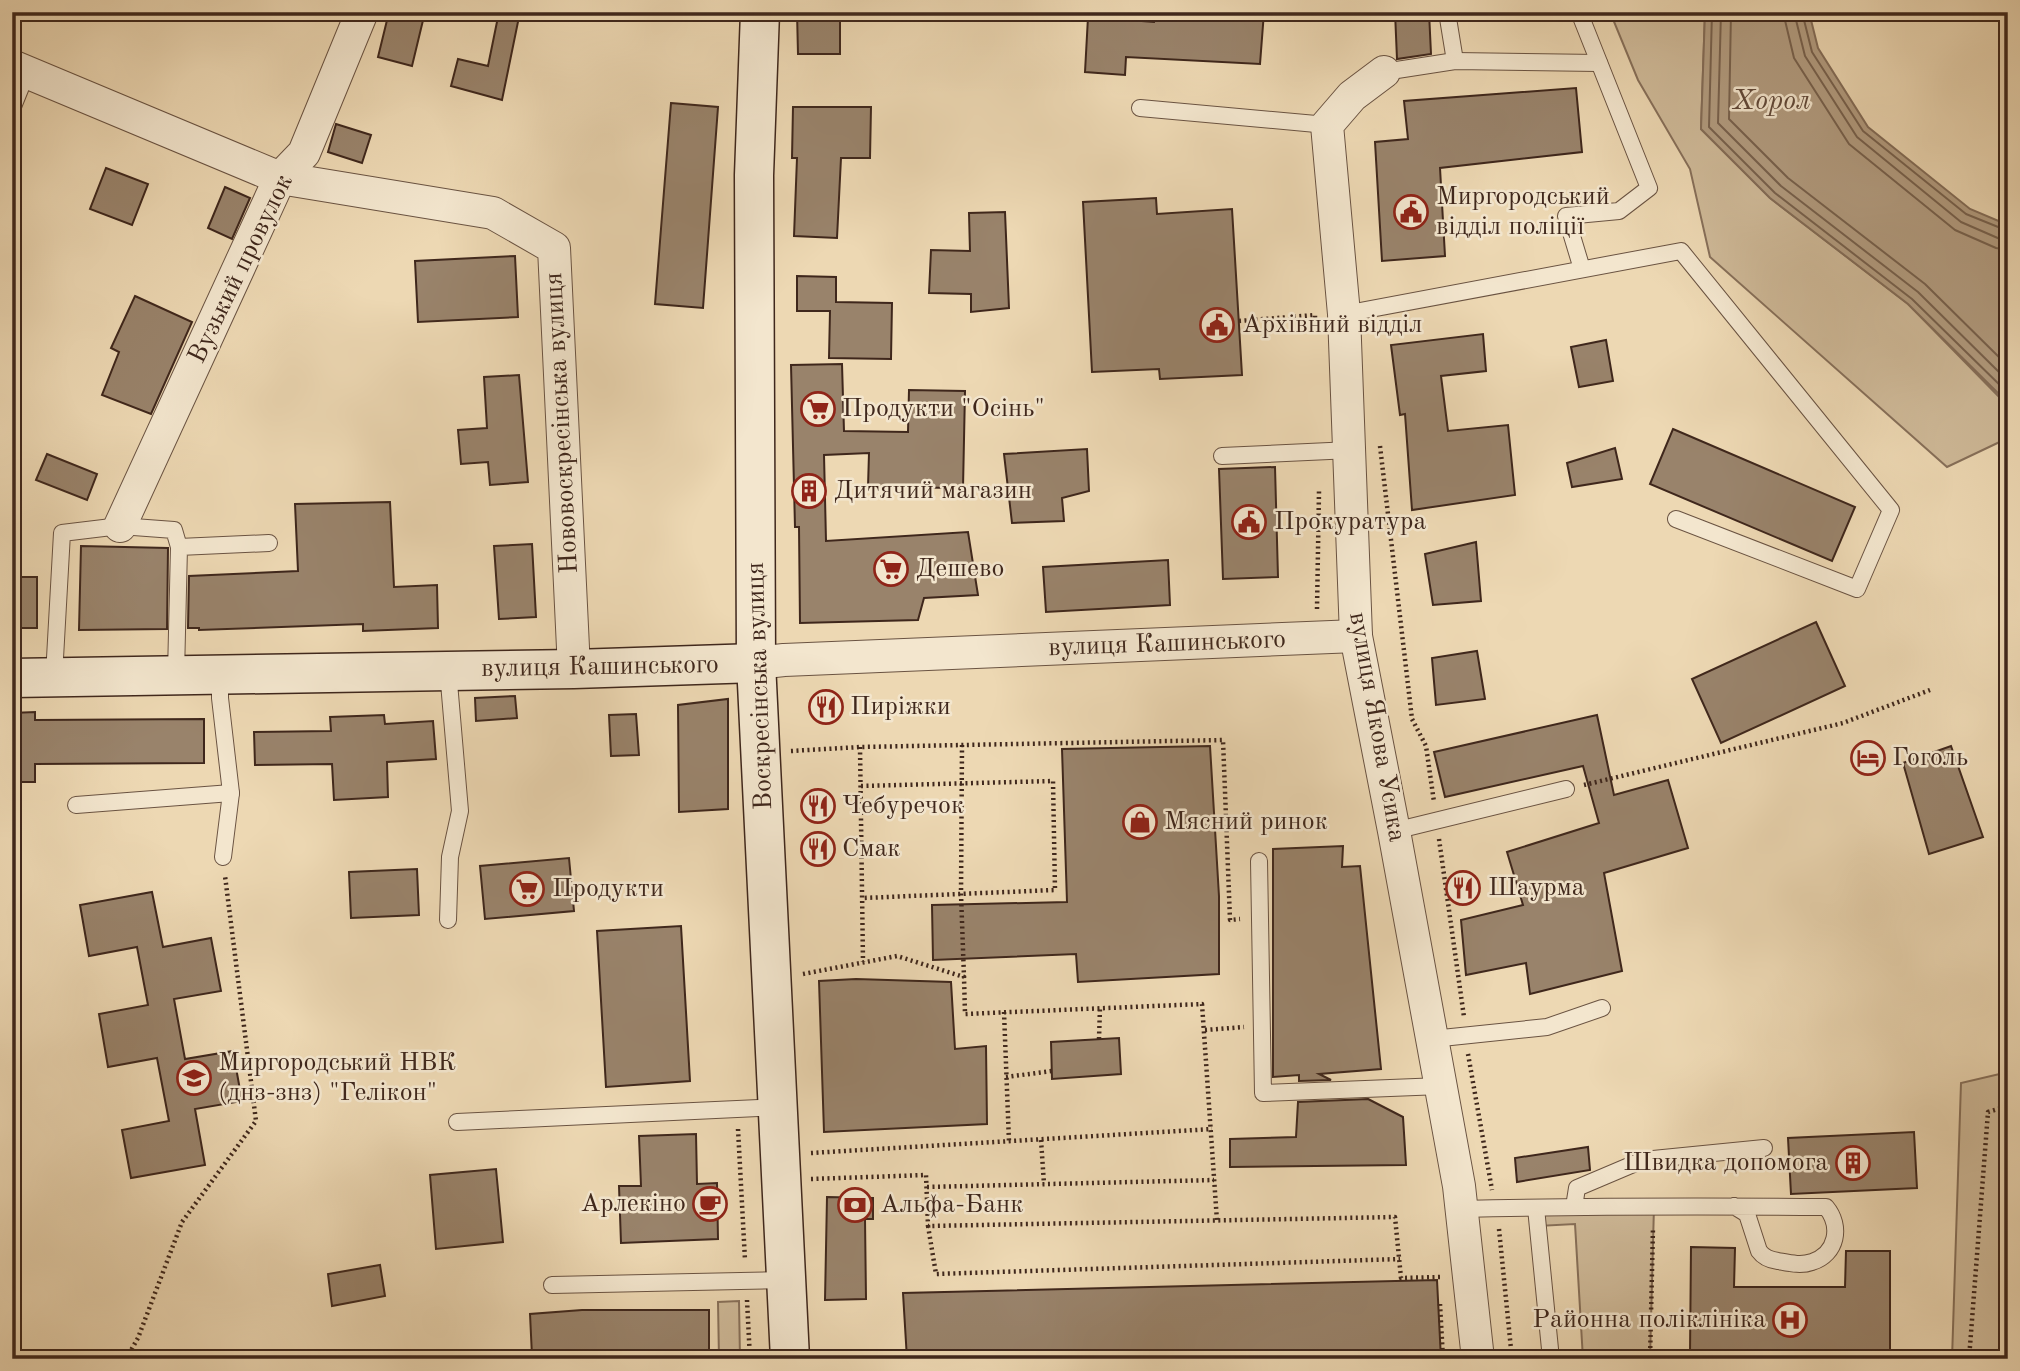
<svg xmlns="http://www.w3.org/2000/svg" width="2020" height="1371" viewBox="0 0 2020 1371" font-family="'Old Standard TT',serif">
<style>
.green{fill:#cfba99;stroke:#87705a;stroke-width:2}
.water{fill:#b29c80;stroke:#846d58;stroke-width:2}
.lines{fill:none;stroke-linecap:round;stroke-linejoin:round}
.shore{stroke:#78624e;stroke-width:2}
.building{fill:#99836b;stroke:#3f271c;stroke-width:2}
.lane-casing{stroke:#6a5342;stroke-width:18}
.street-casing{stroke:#6a5342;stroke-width:34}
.secondary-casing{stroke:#3f271c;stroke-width:41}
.path{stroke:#3f271c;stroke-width:4.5;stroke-dasharray:2 3.5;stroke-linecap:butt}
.lane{stroke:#f3e6ce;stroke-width:16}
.street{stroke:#f3e6ce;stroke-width:32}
.secondary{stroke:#f3e6ce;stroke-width:38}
.labels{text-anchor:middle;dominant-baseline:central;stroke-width:5;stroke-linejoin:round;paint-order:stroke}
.poi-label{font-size:26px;fill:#3f271c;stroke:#f3e6ce;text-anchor:start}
.street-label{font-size:26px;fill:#3f271c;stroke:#f3e6ce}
.water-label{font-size:28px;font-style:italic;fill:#624a3a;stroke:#f3e6ce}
</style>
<rect width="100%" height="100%" fill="#edd8b3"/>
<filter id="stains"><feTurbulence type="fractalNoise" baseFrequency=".00286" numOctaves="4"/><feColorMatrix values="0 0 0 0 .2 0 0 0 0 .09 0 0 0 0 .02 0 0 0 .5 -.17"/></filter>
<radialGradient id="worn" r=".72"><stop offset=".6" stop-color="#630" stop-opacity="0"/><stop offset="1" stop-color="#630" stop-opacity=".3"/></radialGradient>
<g class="green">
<polygon points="1610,12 1705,12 1701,129 1770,198 1908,304 2008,406 2008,438 1947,467 1710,257 1690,169 1638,80"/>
<polygon points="2008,1072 2008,1359 1952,1359 1961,1083"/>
<polygon points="1654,1206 1650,1359 1583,1359 1575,1224 1538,1226 1536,1208"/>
<polygon points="739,1301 740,1359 719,1359 718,1302"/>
</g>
<polygon class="water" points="1705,12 1809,12 1818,48 1868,127 1970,209 2008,225 2008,403 1908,304 1770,198 1701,129"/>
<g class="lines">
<g class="shore">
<polyline points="1712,12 1709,127 1775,193 1912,299 2008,393"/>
<polyline points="1721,12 1718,123 1781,186 1918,292 2008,381"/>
<polyline points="1731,12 1729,119 1788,178 1925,284 2008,366"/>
<polyline points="1783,12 1794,58 1849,144 1955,230 1996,248 2008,250"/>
<polyline points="1794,12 1805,56 1857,137 1961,222 2000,239 2008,239"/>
<polyline points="1802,12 1812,52 1863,131 1966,214 2008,231"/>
</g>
</g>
<g class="building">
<polygon points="389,12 425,12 412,66 378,57"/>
<polygon points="499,12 520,12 502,100 451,86 458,59 488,66"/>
<polygon points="797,12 840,12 840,54 798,54"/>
<polygon points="1155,12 1264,12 1260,64 1126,57 1125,75 1085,72 1088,17 1154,22"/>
<polygon points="1395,12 1429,12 1431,54 1397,59"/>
<polygon points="1576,88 1582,152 1440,168 1445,256 1382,261 1375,142 1408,139 1404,101"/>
<polygon points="671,103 718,107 703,308 655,304"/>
<polygon points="793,107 871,107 870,158 841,158 837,238 794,236 797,158 792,158"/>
<polygon points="336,124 371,135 362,163 328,152"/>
<polygon points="106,168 148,184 132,225 90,209"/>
<polygon points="225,187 250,198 232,239 208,228"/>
<polygon points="1156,198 1157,214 1232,209 1242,375 1160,379 1159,369 1092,372 1083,202"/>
<polygon points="1005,212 1009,308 971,312 971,294 929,293 931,250 970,251 969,213"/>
<polygon points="515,256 518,317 418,322 415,261"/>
<polygon points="797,276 836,277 836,302 892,303 891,359 829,358 830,311 797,311"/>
<polygon points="135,296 192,322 151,414 102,395 119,352 111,348"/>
<polygon points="1483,334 1486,371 1441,376 1448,431 1508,425 1515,495 1412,510 1405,414 1400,415 1391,345"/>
<polygon points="1606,340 1613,381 1579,387 1571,347"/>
<polygon points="842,364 844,431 908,432 909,390 965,391 963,488 868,487 869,453 824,455 826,541 968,532 978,595 924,598 918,620 800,623 799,527 795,527 791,365"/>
<polygon points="519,375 528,482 490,485 488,462 461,464 458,430 487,428 484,377"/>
<polygon points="1673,429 1855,507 1832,561 1650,484"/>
<polygon points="1615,448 1622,479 1572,487 1567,463"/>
<polygon points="1087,449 1089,491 1062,498 1064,521 1012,523 1004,454"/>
<polygon points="47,454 97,474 87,500 36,480"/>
<polygon points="1275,467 1278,577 1223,579 1219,469"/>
<polygon points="390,502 394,587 437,585 438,628 363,631 363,624 199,630 199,628 188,628 189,576 298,571 295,504"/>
<polygon points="1476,542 1481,601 1433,605 1425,554"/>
<polygon points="532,544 536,617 499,619 494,546"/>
<polygon points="81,546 168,548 167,629 79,630"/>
<polygon points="1168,560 1170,605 1046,612 1043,567"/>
<rect x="12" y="577" width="25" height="51"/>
<polygon points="1816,622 1845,686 1721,743 1692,679"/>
<polygon points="1477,651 1485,699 1436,705 1432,658"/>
<polygon points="515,696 517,718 476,721 475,698"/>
<polygon points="728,699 728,809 679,812 678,705"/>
<polygon points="35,712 35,720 204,719 204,763 35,764 35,782 12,782 12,713"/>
<polygon points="636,714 639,755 611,756 609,715"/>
<polygon points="384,715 385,724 433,721 436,759 387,762 388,797 334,800 332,764 255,765 254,732 331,731 330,717"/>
<polygon points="1597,715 1614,795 1668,780 1688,848 1604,873 1622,971 1530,994 1526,963 1466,975 1461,920 1523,905 1507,852 1599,823 1583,766 1445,797 1434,752"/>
<polygon points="1210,746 1219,896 1219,974 1078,982 1076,954 933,960 932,905 1067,902 1062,749"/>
<polygon points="1951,746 1983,837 1929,854 1903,763"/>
<polygon points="1343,846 1342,867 1360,866 1381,1069 1319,1074 1331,1080 1299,1081 1299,1075 1273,1077 1273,849"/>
<polygon points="569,858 574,911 485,919 480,866"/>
<polygon points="417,869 419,915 351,918 349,872"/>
<polygon points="152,892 163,947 211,938 221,991 174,999 185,1059 233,1051 242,1101 195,1109 205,1165 131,1178 122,1130 169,1121 157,1058 108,1067 99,1014 148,1005 137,947 89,956 80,905"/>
<polygon points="681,926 690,1081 606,1087 597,931"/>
<polygon points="856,979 951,982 955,1049 986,1046 987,1124 824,1132 819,981"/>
<polygon points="1119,1038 1121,1074 1052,1079 1051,1042"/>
<polygon points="1368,1099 1403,1117 1406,1165 1230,1167 1230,1139 1296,1137 1298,1102"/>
<polygon points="1914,1132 1917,1188 1791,1194 1788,1138"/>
<polygon points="696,1134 697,1184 717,1183 718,1239 621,1243 619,1186 641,1186 639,1136"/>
<polygon points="1588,1147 1590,1170 1517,1182 1515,1158"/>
<polygon points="496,1169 503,1242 436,1249 430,1175"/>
<polygon points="827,1197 873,1198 873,1219 865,1219 866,1299 825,1300"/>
<polygon points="1691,1247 1735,1248 1734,1287 1845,1287 1846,1251 1890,1251 1890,1355 1690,1354"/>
<polygon points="380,1265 385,1296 332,1306 328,1274"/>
<polygon points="1437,1280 1441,1359 907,1359 903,1293"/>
<polygon points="582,1310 709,1310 709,1359 581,1359 581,1353 532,1356 530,1314"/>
</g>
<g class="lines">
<g class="lane-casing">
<g id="lane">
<polyline points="1447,12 1455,61"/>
<polyline points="1579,12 1649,188 1619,211 1566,216 1582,269"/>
<polyline points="1384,72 1455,61 1599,63"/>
<polyline points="1140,108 1327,125"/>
<polyline points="12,109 27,72"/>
<polyline points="1344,314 1681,251 1891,510 1857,589 1676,519"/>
<polyline points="1222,456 1351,450"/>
<polyline points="176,674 179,547 269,543"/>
<polyline points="220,674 220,698 231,793 223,857"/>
<polyline points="54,676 62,533 120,526 174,530 179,547"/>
<polyline points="76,805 231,793"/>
<polyline points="1394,831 1566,789"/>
<polyline points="1259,861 1263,1093 1441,1086"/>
<polyline points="448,920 450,857 460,811 448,671"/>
<polyline points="1432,1039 1547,1027 1602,1008"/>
<polyline points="457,1122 778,1107"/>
<polyline points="1574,1207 1577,1188 1643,1160 1764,1148"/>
<polyline points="1536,1208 1551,1359"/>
<path d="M1461,1209C1583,1206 1704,1206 1826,1207C1842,1226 1837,1254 1812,1262C1801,1266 1789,1263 1778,1261C1770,1260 1764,1258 1759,1251L1747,1214L1734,1206"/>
<polyline points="552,1285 786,1280"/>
</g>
</g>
<g class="street-casing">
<g id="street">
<polyline points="12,66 280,178 493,213 554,248 574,669"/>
<polyline points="1384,72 1352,96 1327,125 1344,314 1356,636 1394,831 1459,1186 1478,1359"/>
<polyline points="120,526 280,178 304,153 362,12"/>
<polyline points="756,663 784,660 1356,636"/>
</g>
</g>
<g class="secondary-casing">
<g id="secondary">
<polyline points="760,12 754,175 756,663 790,1359"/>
<polyline points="12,678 574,669 756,663"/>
</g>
</g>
<g class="path">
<polyline points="1239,321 1315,315 1315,318"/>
<polyline points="1380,446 1412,719 1426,746 1434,802"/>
<polyline points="1317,609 1319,491"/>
<polyline points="962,745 961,894 964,977"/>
<polyline points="860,747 863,962"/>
<polyline points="791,751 860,747 1223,740 1230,920 1240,919"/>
<polyline points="1584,785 1843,723 1930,690"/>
<polyline points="861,786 1053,781 1055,890 863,898"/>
<polyline points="1439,839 1464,1017"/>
<polyline points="803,974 897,956 964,977 965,1014 1202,1004 1217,1221"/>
<polyline points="1004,1012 1009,1142"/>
<polyline points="1205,1030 1244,1027"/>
<polyline points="1099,1039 1100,1008"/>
<polyline points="1468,1054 1492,1190"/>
<polyline points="1006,1077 1052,1071"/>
<polyline points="738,1129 745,1260"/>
<polyline points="1041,1140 1044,1184"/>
<polyline points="811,1153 1212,1129"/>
<polyline points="811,1179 926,1175 928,1226 1395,1217 1401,1278 1440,1277"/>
<polyline points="927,1187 1214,1180"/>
<polyline points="928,1226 936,1274 1400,1259"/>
<polyline points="1499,1229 1512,1359"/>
<polyline points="747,1300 750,1359"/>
<polyline points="1440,1304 1443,1359"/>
<polyline points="126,1359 138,1338 182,1222 256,1121 225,876"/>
<polyline points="1650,1359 1653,1227"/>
<polyline points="1969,1359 1988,1112 2008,1106"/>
</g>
<use href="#lane" class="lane"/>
<use href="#street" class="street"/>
<use href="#secondary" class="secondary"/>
</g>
<defs>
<g id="civic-ring" transform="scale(1.75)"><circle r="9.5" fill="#f3e6ce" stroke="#8f2418" stroke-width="1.5"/><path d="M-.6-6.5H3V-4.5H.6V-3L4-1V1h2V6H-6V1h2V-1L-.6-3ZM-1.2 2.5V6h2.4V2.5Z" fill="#8f2418"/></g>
<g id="supermarket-ring" transform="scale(1.75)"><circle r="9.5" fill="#f3e6ce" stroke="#8f2418" stroke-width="1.5"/><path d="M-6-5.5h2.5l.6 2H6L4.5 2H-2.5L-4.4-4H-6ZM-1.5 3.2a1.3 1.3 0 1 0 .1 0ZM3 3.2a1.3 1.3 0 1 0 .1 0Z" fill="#8f2418"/></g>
<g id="building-ring" transform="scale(1.75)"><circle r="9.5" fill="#f3e6ce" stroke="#8f2418" stroke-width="1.5"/><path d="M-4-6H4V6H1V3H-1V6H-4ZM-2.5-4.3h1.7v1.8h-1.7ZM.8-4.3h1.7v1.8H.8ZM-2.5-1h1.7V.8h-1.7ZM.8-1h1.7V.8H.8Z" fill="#8f2418"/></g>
<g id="restaurant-ring" transform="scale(1.75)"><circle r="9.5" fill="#f3e6ce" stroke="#8f2418" stroke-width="1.5"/><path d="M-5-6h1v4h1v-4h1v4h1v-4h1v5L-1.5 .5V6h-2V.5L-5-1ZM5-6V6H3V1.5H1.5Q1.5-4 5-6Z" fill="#8f2418"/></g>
<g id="hotel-ring" transform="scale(1.75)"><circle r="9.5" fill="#f3e6ce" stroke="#8f2418" stroke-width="1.5"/><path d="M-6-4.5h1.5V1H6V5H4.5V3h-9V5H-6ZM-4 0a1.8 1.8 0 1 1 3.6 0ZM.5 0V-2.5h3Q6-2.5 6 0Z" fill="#8f2418"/></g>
<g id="shop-ring" transform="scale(1.75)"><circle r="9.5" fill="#f3e6ce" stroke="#8f2418" stroke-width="1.5"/><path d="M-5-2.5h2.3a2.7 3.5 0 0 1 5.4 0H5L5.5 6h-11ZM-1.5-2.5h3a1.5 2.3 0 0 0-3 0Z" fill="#8f2418"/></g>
<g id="school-ring" transform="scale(1.75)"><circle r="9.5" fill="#f3e6ce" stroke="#8f2418" stroke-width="1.5"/><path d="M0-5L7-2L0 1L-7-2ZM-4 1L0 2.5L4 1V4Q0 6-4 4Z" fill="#8f2418"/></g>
<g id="cafe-ring" transform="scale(1.75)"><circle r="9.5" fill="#f3e6ce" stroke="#8f2418" stroke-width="1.5"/><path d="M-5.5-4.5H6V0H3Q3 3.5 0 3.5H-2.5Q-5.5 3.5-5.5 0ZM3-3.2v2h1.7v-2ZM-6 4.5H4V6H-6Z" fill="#8f2418"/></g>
<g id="bank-ring" transform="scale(1.75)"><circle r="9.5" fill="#f3e6ce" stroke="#8f2418" stroke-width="1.5"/><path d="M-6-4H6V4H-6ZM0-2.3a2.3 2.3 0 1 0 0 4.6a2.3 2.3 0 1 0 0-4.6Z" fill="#8f2418"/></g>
<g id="hospital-ring" transform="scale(1.75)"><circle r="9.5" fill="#f3e6ce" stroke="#8f2418" stroke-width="1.5"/><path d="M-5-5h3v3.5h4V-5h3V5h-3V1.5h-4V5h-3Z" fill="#8f2418"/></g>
</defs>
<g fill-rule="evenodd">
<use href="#civic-ring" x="1411" y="212"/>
<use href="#civic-ring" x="1217" y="325"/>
<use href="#supermarket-ring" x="818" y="409"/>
<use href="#building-ring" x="809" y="491"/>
<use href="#civic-ring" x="1249" y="522"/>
<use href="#supermarket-ring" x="891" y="569"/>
<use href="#restaurant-ring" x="826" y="707"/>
<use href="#hotel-ring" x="1868" y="758"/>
<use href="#restaurant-ring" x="818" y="806"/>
<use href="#shop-ring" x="1140" y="822"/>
<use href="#restaurant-ring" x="818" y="849"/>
<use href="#restaurant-ring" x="1463" y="888"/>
<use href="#supermarket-ring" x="527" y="889"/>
<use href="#school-ring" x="194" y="1078"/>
<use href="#building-ring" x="1853" y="1163"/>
<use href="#cafe-ring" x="710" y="1204"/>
<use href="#bank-ring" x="855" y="1205"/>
<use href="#hospital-ring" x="1790" y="1320"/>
</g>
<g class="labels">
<g class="poi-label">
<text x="1436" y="197">Миргородський<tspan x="1436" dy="30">відділ поліції</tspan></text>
<text x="1242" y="325">Архівний відділ</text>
<text x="842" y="409">Продукти "Осінь"</text>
<text x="834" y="491">Дитячий магазин</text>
<text x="1274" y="522">Прокуратура</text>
<text x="916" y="569">Дешево</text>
<text x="850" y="707">Пиріжки</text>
<text x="1892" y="758">Гоголь</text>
<text x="842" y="806">Чебуречок</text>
<text x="1164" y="822">Мясний ринок</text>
<text x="842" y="849">Смак</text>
<text x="1488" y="888">Шаурма</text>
<text x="552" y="889">Продукти</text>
<text x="218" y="1063">Миргородський НВК<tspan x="218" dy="30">(днз-знз) "Гелікон"</tspan></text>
<text x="1828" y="1163" text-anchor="end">Швидка допомога</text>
<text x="686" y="1204" text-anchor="end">Арлекіно</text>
<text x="880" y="1205">Альфа-Банк</text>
<text x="1766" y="1320" text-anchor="end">Районна поліклініка</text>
</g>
<g class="street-label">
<text transform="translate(241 269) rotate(-64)">Вузький провулок</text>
<text transform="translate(562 423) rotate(-93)">Нововоскресінська вулиця</text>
<text transform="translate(1167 644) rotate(-2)">вулиця Кашинського</text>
<text transform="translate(600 667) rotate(-1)">вулиця Кашинського</text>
<text transform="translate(760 686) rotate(-92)">Воскресінська вулиця</text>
<text transform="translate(1377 727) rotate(80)">вулиця Якова Усика</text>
</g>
<g class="water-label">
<text x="1771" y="102">Хорол</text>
</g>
</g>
<rect width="2020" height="1371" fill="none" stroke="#edd8b3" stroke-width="42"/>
<rect x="14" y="14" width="1992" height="1343" fill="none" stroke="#3f271c" stroke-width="3.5"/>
<rect x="21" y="21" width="1978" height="1329" fill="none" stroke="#3f271c" stroke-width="2"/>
<rect width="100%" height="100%" filter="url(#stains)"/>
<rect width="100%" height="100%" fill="url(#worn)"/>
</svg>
